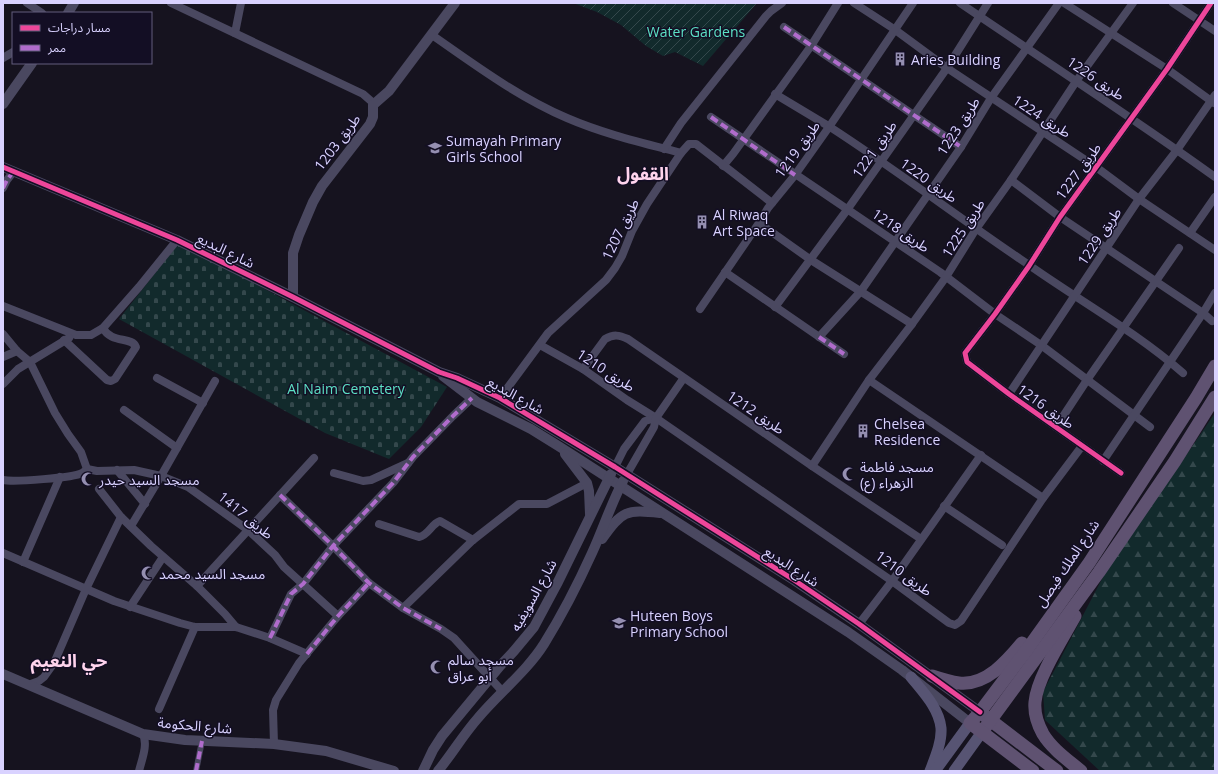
<svg xmlns="http://www.w3.org/2000/svg" width="1218" height="774" viewBox="0 0 1218 774" font-family="'Open Sans','Noto Sans Arabic',sans-serif">
<style>
.forest{fill:url(#forest-firs)}
.cemetery{fill:url(#cemetery-stones)}
.garden{fill:url(#garden-furrows)}
.lines{fill:none;stroke-linecap:round;stroke-linejoin:round}
.pedestrian{stroke:#4a4860;stroke-width:6}
.minor{stroke:#4a4860;stroke-width:8}
.tertiary{stroke:#4a4860;stroke-width:10}
.secondary{stroke:#575473;stroke-width:11}
.primary{stroke:#5f5271;stroke-width:13}
.quiet{stroke:#b06ccc;stroke-width:4;stroke-dasharray:8 4;stroke-linecap:butt}
.cycleway-casing{stroke:#130e24;stroke-width:8}
.cycleway{stroke:#ed469a;stroke-width:5}
.labels{text-anchor:middle;dominant-baseline:central;stroke-width:3;stroke-linejoin:round;paint-order:stroke}
.park-label{font-size:14px;fill:#5ce0c5;stroke:#130e24}
.poi-label{font-size:14px;fill:#d9d2ff;stroke:#130e24;text-anchor:start}
.street-label{font-size:14px;fill:#d9d2ff;stroke:#130e24}
.district-label{font-size:18px;font-weight:bold;fill:#ffd4ed;stroke:#130e24}
</style>
<defs>
<pattern id="forest-firs" width="22" height="20" patternUnits="userSpaceOnUse"><rect width="22" height="20" fill="#122a2c"/><path d="M5 1l3.5 6h-7zM16 11l3.5 6h-7z" fill="#34484c"/></pattern>
<pattern id="cemetery-stones" width="16" height="16" patternUnits="userSpaceOnUse"><rect width="16" height="16" fill="#122a2c"/><path d="M2 7V4a2 2 0 0 1 4 0v3zM10 15v-3a2 2 0 0 1 4 0v3z" fill="#34484c"/></pattern>
<pattern id="garden-furrows" width="10" height="10" patternUnits="userSpaceOnUse"><rect width="10" height="10" fill="#122a2c"/><path d="M-1 1l2-2M0 10L10 0M9 11l2-2" fill="none" stroke="#34484c"/></pattern>
</defs>
<rect width="100%" height="100%" fill="#16131f"/>
<polygon class="forest" points="1215,413 1215,771 1100,771 1045,720 1043,692 1104,575"/>
<polygon class="cemetery" points="179,243 447,387 421,427 389,459 325,433 119,319"/>
<polygon class="garden" points="573,3 757,3 703,66 675,52 663,56 646,46 621,25 597,12"/>
<g class="lines">
<polyline class="pedestrian" points="196,771 202,741"/>
<g class="minor">
<polyline points="27,3 42,13"/>
<polyline points="171,3 363,94 371,101 373,105"/>
<polyline points="854,3 894,29 947,68 1096,167 1139,199 1215,250"/>
<path d="M960,3C1045,61 1132,117 1215,177"/>
<polyline points="1064,3 1167,69 1214,103"/>
<polyline points="1173,3 1215,31"/>
<polyline points="784,27 961,147"/>
<polyline points="235,33 241,3"/>
<path d="M432,35C475,65 518,97 567,118C604,134 643,143 681,153"/>
<polyline points="3,58 13,52"/>
<path d="M775,94C793,105 812,116 830,127C898,171 962,220 1029,265C1080,301 1136,332 1183,373"/>
<polyline points="711,117 940,272 995,314 1041,345 1150,427"/>
<polyline points="664,149 681,123 766,16 771,11 782,3"/>
<polyline points="723,166 733,154 811,46 838,3"/>
<polyline points="1011,180 1060,217 1203,313 1212,321"/>
<polyline points="3,188 7,180 14,171"/>
<polyline points="759,223 811,260 912,324"/>
<polyline points="1190,233 1215,197"/>
<polyline points="725,272 844,354"/>
<polyline points="3,306 76,335 91,335 103,328 139,287 177,240"/>
<polyline points="775,307 847,210 947,68 988,3"/>
<polyline points="700,309 759,223 768,208 795,175 829,127 913,3"/>
<polyline points="3,334 17,351 30,362 55,413 68,434 81,452 87,469"/>
<polyline points="819,337 861,291 961,147 991,98 1059,3"/>
<path d="M64,340L107,380L111,381L115,379L136,347C132,336 111,344 103,328"/>
<polyline points="540,345 583,369 627,400 656,418 892,581 949,623 955,625 961,621 1043,498 1082,446"/>
<polyline points="3,357 17,351"/>
<path d="M583,369L605,339C614,334 619,335 628,339L812,466L921,539"/>
<polyline points="157,378 203,403"/>
<polyline points="869,380 1043,498"/>
<polyline points="3,384 18,369 69,338"/>
<polyline points="1009,394 1139,199 1177,150 1215,95"/>
<polyline points="500,398 548,333 606,280 615,268 622,256 632,231 647,204 681,153 689,144 696,144 772,203"/>
<polyline points="124,410 177,448"/>
<polyline points="1056,427 1087,380 1179,248"/>
<polyline points="1103,461 1203,313 1215,293"/>
<polyline points="812,466 869,380 912,324 946,277 976,229 1011,180 1077,80 1133,3"/>
<polyline points="615,467 624,449 645,421 656,418"/>
<polyline points="87,469 97,471 134,470 161,476 188,487 248,530 275,555 284,567 338,616"/>
<polyline points="117,470 145,504"/>
<polyline points="334,473 363,481 371,480 408,463"/>
<polyline points="1121,473 1009,394 967,362 965,353 995,314 1029,266 1060,217 1167,69 1211,3"/>
<polyline points="627,474 654,427 656,418 683,379"/>
<path d="M3,480C14,482 73,478 82,473C84,472 85,471 87,469"/>
<polyline points="99,489 121,517 151,546 197,586 225,614 236,627"/>
<polyline points="280,495 333,546 369,583 403,608 441,629 454,638 502,691"/>
<polyline points="944,506 1002,545"/>
<path d="M379,524L419,537C429,535 431,524 440,521L473,540"/>
<polyline points="131,526 161,476 215,381"/>
<polyline points="3,553 114,601 180,623 195,627 236,627 270,638 307,654"/>
<polyline points="23,562 60,477"/>
<polyline points="197,586 314,458"/>
<polyline points="130,607 163,557"/>
<polyline points="403,608 473,540 519,504 547,504 587,483"/>
<polyline points="859,624 892,581 981,455"/>
<polyline points="270,638 291,594 303,584 333,546 393,483 413,457 453,416 472,398"/>
<polyline points="28,685 39,681 44,677 54,663 86,589 121,517"/>
<polyline points="159,709 195,627"/>
<polyline points="274,744 273,710 276,700 299,663 338,616 369,583"/>
<path d="M139,771C142,759 148,745 143,734"/>
</g>
<g class="tertiary">
<polyline points="68,13 74,3"/>
<polyline points="3,104 32,63"/>
<polyline points="3,167 177,240 293,297 439,372 457,378 500,398 615,467 794,580 859,624 980,712"/>
<polyline points="293,297 293,253 299,235 313,202 322,186 370,124 373,117 373,105 389,91 455,3"/>
<polyline points="443,376 477,402 531,429 560,447 848,632 902,670 970,723"/>
<polyline points="565,454 587,483 589,491 590,514"/>
<path d="M602,539C622,511 626,509 660,513"/>
<polyline points="3,674 143,734 185,740 274,744 326,751 394,771"/>
<polyline points="423,771 433,750 442,736 500,666 514,651 534,627 557,584 611,474"/>
<path d="M438,771C452,754 463,735 478,718C499,693 527,671 544,644C562,615 578,584 592,553C603,529 611,504 623,481"/>
</g>
<g class="secondary">
<path d="M911,677C923,692 939,708 941,728C942,742 935,758 930,771"/>
<polyline points="935,771 970,723"/>
<polyline points="954,771 982,732"/>
</g>
<g class="primary">
<path d="M1075,616C1063,638 1037,678 1035,702C1034,713 1038,725 1043,734C1052,749 1068,760 1081,771"/>
<path d="M932,676C941,679 950,682 959,683C986,686 1007,661 1022,643"/>
<polyline points="985,716 1057,771"/>
<polyline points="982,732 1099,572 1175,461 1215,397"/>
<polyline points="1033,771 970,723 980,712 1026,651 1089,563 1196,398 1215,366"/>
</g>
<g class="quiet">
<polyline points="784,27 961,147"/>
<polyline points="711,117 795,175"/>
<polyline points="3,188 7,180 14,171"/>
<polyline points="819,337 844,354"/>
<polyline points="280,495 333,546 369,583 403,608 441,629"/>
<polyline points="270,638 291,594 303,584 333,546 393,483 413,457 453,416 472,398"/>
<polyline points="307,654 338,616 369,583"/>
<polyline points="196,771 202,741"/>
</g>
<g class="cycleway-casing">
<g id="cycleway">
<polyline points="3,167 177,240 293,297 439,372 457,378 500,398 615,467 794,580 859,624 980,712"/>
<polyline points="1121,473 1009,394 967,362 965,353 995,314 1029,266 1060,217 1167,69 1211,3"/>
</g>
</g>
<use href="#cycleway" class="cycleway"/>
</g>
<defs>
<g id="building-bare" transform="scale(1.08)"><path d="M-4-6H4V6H1V3H-1V6H-4ZM-2.5-4.3h1.7v1.8h-1.7ZM.8-4.3h1.7v1.8H.8ZM-2.5-1h1.7V.8h-1.7ZM.8-1h1.7V.8H.8Z" fill="#958fb1" stroke="#130e24" stroke-width="2.5" paint-order="stroke"/></g>
<g id="school-bare" transform="scale(1.08)"><path d="M0-5L7-2L0 1L-7-2ZM-4 1L0 2.5L4 1V4Q0 6-4 4Z" fill="#958fb1" stroke="#130e24" stroke-width="2.5" paint-order="stroke"/></g>
<g id="mosque-bare" transform="scale(1.08)"><path d="M3.5-4.9A6 6 0 1 0 3.5 4.9A5 5 0 1 1 3.5-4.9Z" fill="#958fb1" stroke="#130e24" stroke-width="2.5" paint-order="stroke"/></g>
</defs>
<g fill-rule="evenodd">
<use href="#building-bare" x="900" y="59"/>
<use href="#school-bare" x="435" y="148"/>
<use href="#building-bare" x="702" y="222"/>
<use href="#building-bare" x="863" y="431"/>
<use href="#mosque-bare" x="849" y="474"/>
<use href="#mosque-bare" x="88" y="479"/>
<use href="#mosque-bare" x="148" y="573"/>
<use href="#school-bare" x="619" y="623"/>
<use href="#mosque-bare" x="437" y="667"/>
</g>
<g class="labels">
<g class="park-label">
<text x="696" y="31">Water Gardens</text>
<text x="346" y="388">Al Naim Cemetery</text>
</g>
<g class="poi-label">
<text x="911" y="59">Aries Building</text>
<text x="446" y="140">Sumayah Primary<tspan x="446" dy="16">Girls School</tspan></text>
<text x="713" y="214">Al Riwaq<tspan x="713" dy="16">Art Space</tspan></text>
<text x="874" y="423">Chelsea<tspan x="874" dy="16">Residence</tspan></text>
<text x="860" y="466">مسجد فاطمة<tspan x="860" dy="16">الزهراء (ع)</tspan></text>
<text x="99" y="479">مسجد السيد حيدر</text>
<text x="159" y="573">مسجد السيد محمد</text>
<text x="630" y="615">Huteen Boys<tspan x="630" dy="16">Primary School</tspan></text>
<text x="448" y="659">مسجد سالم<tspan x="448" dy="16">أبو عراق</tspan></text>
</g>
<g class="street-label">
<text transform="translate(1096 78) rotate(34)">طريق 1226</text>
<text transform="translate(1042 116) rotate(33)">طريق 1224</text>
<text transform="translate(958 126) rotate(-57)">طريق 1223</text>
<text transform="translate(337 142) rotate(-53)">طريق 1203</text>
<text transform="translate(797 149) rotate(-54)">طريق 1219</text>
<text transform="translate(874 149) rotate(-55)">طريق 1221</text>
<text transform="translate(1078 171) rotate(-54)">طريق 1227</text>
<text transform="translate(929 180) rotate(35)">طريق 1220</text>
<text transform="translate(963 228) rotate(-57)">طريق 1225</text>
<text transform="translate(620 229) rotate(-64)">طريق 1207</text>
<text transform="translate(901 230) rotate(34)">طريق 1218</text>
<text transform="translate(1099 236) rotate(-56)">طريق 1229</text>
<text transform="translate(226 250) rotate(26)">شارع البديع</text>
<text transform="translate(606 370) rotate(33)">طريق 1210</text>
<text transform="translate(516 395) rotate(29)">شارع البديع</text>
<text transform="translate(1046 406) rotate(35)">طريق 1216</text>
<text transform="translate(756 412) rotate(34)">طريق 1212</text>
<text transform="translate(246 515) rotate(39)">طريق 1417</text>
<text transform="translate(1067 563) rotate(-56)">شارع الملك فيصل</text>
<text transform="translate(792 566) rotate(33)">شارع البديع</text>
<text transform="translate(904 573) rotate(36)">طريق 1210</text>
<text transform="translate(533 595) rotate(-61)">شارع السويفيه</text>
<text transform="translate(195 725) rotate(5)">شارع الحكومة</text>
</g>
<g class="district-label">
<text x="643" y="173">القفول</text>
<text x="69" y="660">حي النعيم</text>
</g>
</g>
<rect width="1218" height="774" fill="none" stroke="#d9d2ff" stroke-width="8"/>
<rect x="12" y="12" width="140" height="52" fill="#130e24" stroke="#625c7c"/>
<rect x="20" y="25" width="20" height="6" fill="#ed469a" stroke="#625c7c"/>
<text x="48" y="32" font-size="12" fill="#d9d2ff">مسار دراجات</text>
<rect x="20" y="45" width="20" height="6" fill="#b06ccc" stroke="#625c7c"/>
<text x="48" y="52" font-size="12" fill="#d9d2ff">ممر</text>
</svg>
